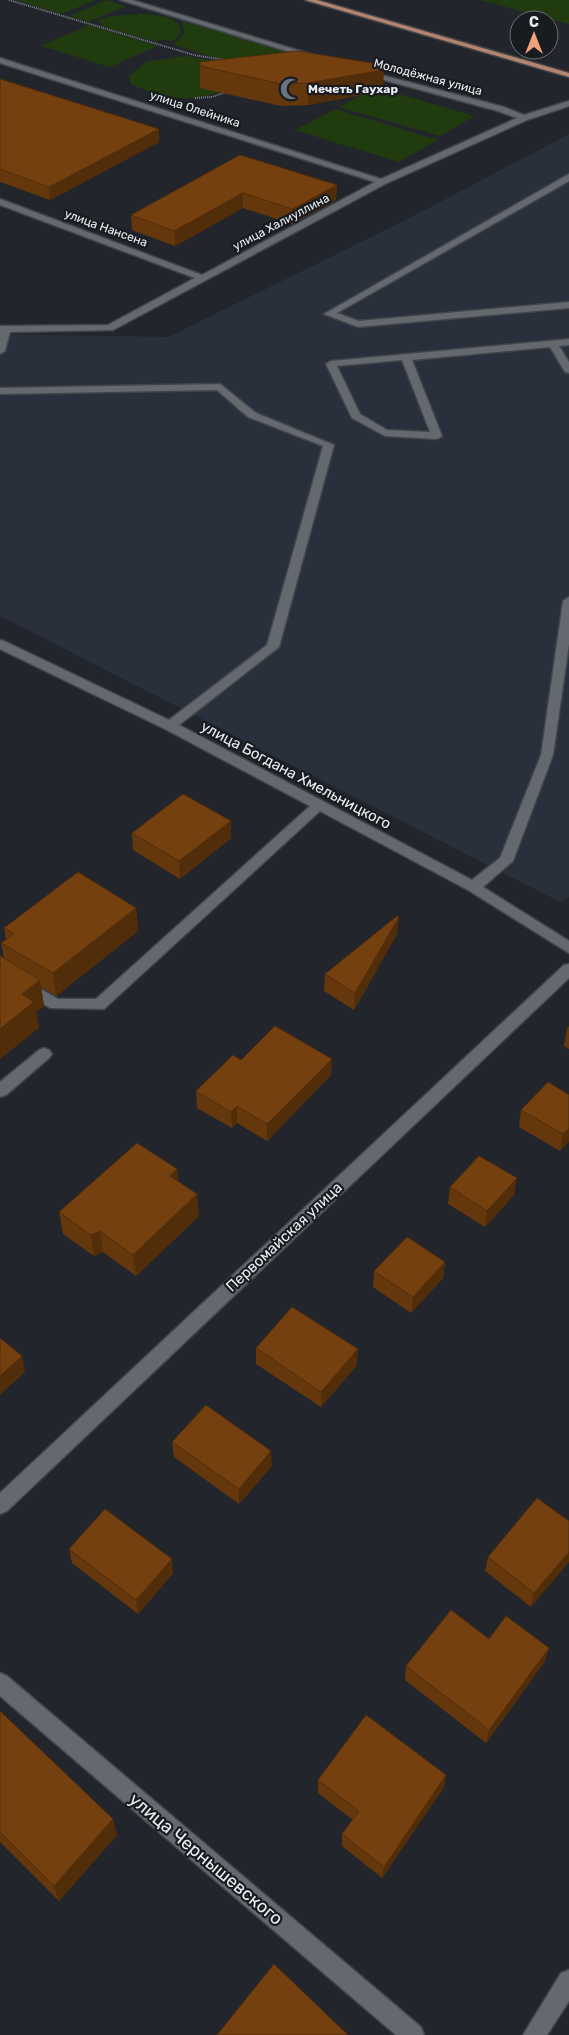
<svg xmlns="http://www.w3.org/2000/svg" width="569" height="2035" viewBox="0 0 569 2035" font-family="Rubik,sans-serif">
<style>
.built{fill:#29303b}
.green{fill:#203c0f}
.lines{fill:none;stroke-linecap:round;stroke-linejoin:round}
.minor-casing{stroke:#414449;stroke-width:3}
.major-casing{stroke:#414449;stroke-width:3}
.path{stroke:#7f8287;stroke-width:2;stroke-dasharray:1 1;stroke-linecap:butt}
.minor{fill:#64686f;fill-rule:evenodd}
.major{fill:#b4846f;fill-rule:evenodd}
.wall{fill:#65370d}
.shaded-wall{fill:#522d0a}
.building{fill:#75400f;stroke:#522d0a}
.labels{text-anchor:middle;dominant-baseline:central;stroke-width:4.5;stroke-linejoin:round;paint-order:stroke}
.far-street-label{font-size:12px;fill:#ebeef2;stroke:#181c21}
.far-poi-label{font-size:12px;font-weight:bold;fill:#ebeef2;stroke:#181c21;text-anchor:start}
.street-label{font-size:15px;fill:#ebeef2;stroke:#181c21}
.near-street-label{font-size:18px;fill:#ebeef2;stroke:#181c21}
</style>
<rect width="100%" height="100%" fill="#22252b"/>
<polygon class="built" points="569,134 569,897 562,903 0,616 0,334 168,337 406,220"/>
<g class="green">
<polygon points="16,0 95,0 62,14"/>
<polygon points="106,0 126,6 88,22 70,16"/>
<polygon points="480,0 569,0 569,24"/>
<path d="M141,14C154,15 180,15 181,32L173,41L160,40L157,42L101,26L103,24L96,21L112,16Z"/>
<polygon points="182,21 286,52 252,69 173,45 185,33"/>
<polygon points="89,25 157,46 110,67 41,46"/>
<path d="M185,56L210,60L221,65V91C192,104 158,98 131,84L129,76L146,62Z"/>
<polygon points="375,87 475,116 440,136 339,107"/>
<polygon points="335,109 438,140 399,162 295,130"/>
</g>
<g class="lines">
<g class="minor-casing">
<g id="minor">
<polygon points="120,0 132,0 320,57 313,59"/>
<polygon points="0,58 381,179 517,118 498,111 362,74 362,70 504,107 524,115 569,101 569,106 527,120 385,184 113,330 10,332 5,351 0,354 0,326 108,325 195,278 0,205 0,199 202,275 375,182 0,63"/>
<polygon points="569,174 569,181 337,313 359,321 569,302 569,308 358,327 324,314"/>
<path d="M569,339V345L559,346L569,362V373L565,372L550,347L412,360L442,436L437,439L385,436L352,418L326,364L331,361ZM402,360L430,432L387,430L360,414L337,366Z"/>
<polygon points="220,384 256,413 334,445 279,647 179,725 472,880 500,858 541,755 563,601 569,597 569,644 553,755 513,861 483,887 569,941 569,953 468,890 320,811 104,1009 50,1008 0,977 0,965 58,999 96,999 310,806 165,729 0,649 0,640 4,641 169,720 267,645 323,446 248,417 217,390 0,394 0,388"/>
<polygon points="569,964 569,978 7,1511 0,1514 0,1493 564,965"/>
<polygon points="44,1048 49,1050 52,1054 49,1058 6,1095 0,1097 0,1082 39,1050"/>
<polygon points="0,1673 7,1676 421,2027 424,2035 396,2035 0,1696"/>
<polygon points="569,1970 569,2001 547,2035 523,2035 561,1973"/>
</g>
</g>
<g class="major-casing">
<polygon id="major" points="305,0 317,0 569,73 569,77"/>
</g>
<g class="path">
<polyline points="9,0 194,55 224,60"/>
<polyline points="195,98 212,97 226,92"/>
</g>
<use href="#minor" class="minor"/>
<use href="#major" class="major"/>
</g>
<g class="wall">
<polygon points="200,62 383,91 308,105 281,106 200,88"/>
<polygon points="0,79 159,129 159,142 50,200 0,182"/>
<polygon points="240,155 337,185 336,200 292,224 243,208 175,246 132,230 131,215"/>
<polygon points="132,833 231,838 180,879 133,850"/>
<polygon points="136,908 138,931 56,996 41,987 44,1006 36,1012 39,1028 4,958 1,943 6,940 4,928"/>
<polygon points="397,934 354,1010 324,991 325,974"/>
<polygon points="569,1026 569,1049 564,1046 567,1029"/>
<polygon points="241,1060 331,1075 267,1141 237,1123 232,1128 197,1108 196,1091"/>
<polygon points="569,1095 569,1141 560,1151 519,1127 521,1110"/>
<polygon points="177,1169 178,1181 199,1216 136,1276 103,1252 94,1256 63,1234 59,1212"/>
<polygon points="450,1187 514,1195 485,1227 448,1204"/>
<polygon points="445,1262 443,1278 411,1313 373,1287 374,1271"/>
<polygon points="256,1348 357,1365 321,1407 256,1364"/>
<polygon points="172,1442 272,1466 239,1504 174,1457"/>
<polygon points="569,1521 531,1607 485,1571 488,1557"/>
<polygon points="69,1549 173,1573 138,1614 72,1563"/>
<polygon points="489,1639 549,1648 545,1661 486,1743 405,1680 406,1666"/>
<polygon points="0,1711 117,1835 59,1901 0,1842"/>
<polygon points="446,1775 444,1787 382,1878 342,1846 342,1834 353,1820 318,1793 318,1780"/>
</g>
<g class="shaded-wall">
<polygon points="384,70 383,91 308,105 308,83"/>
<polygon points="159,129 159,142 50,200 49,187"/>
<polygon points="337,185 336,200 292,224 292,209"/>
<polygon points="243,193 243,208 175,246 174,231"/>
<polygon points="231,821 231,838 180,879 179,861"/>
<polygon points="136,908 138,931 56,996 53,973"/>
<polygon points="399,917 397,934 354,1010 355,993"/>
<polygon points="40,980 44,1006 36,1012 39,1028 0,1059 0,1029 22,994"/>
<polygon points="332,1059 331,1075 267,1141 267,1124"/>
<polygon points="237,1106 237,1123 232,1128 231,1112"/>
<polygon points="569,1128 569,1141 560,1151 563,1134"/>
<polygon points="177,1169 178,1191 170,1176"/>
<polygon points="517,1178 514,1195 485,1227 487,1211"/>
<polygon points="197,1194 199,1216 136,1276 133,1255"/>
<polygon points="100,1231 103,1252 94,1256 91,1235"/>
<polygon points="445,1262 443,1278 411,1313 413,1297"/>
<polygon points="358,1349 357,1365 321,1407 321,1392"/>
<polygon points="22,1356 25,1372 0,1395 0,1376"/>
<polygon points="271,1451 272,1466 239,1504 239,1489"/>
<polygon points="569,1552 569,1562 531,1607 534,1593"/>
<polygon points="172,1559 173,1573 138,1614 136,1600"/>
<polygon points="549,1648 545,1661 486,1743 489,1730"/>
<polygon points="446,1775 444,1787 382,1878 384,1867"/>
<polygon points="113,1819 117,1835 59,1901 54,1886"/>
</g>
<g class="building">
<polygon points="297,51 384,65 384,70 308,83 281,84 200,66 200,62"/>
<polygon points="0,79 159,129 49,187 0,169"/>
<polygon points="240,155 337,185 292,209 243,193 174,231 131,215"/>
<polygon points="183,794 231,821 179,861 132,833"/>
<polygon points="78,872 136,908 53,973 1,943 14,934 4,928"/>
<polygon points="397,916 399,917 355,993 325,974"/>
<polygon points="0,956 40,980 22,994 34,1002 0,1029"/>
<polygon points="275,1026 332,1059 267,1124 237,1106 231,1112 196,1091 233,1055 241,1060"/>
<polygon points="548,1082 569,1095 569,1128 563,1134 521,1110"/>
<polygon points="137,1143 177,1169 170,1176 197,1194 133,1255 100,1231 91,1235 59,1212"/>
<polygon points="479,1156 517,1178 487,1211 450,1187"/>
<polygon points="407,1237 445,1262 413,1297 374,1271"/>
<polygon points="292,1307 358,1349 321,1392 256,1348"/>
<polygon points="0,1338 22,1356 0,1376"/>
<polygon points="206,1405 271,1451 239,1489 172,1442"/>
<polygon points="537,1498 569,1521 569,1552 534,1593 488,1557"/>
<polygon points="105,1509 172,1559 136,1600 69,1549"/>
<polygon points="451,1610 489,1639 506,1616 549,1648 489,1730 406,1666"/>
<polygon points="0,1711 113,1819 54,1886 0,1832"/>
<polygon points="366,1715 446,1775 384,1867 342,1834 359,1811 318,1780"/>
<polygon points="274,1964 348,2035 217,2035"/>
</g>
<defs>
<g id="mosque-bare" transform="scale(1.725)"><path d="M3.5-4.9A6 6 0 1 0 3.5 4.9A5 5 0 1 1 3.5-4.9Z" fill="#6b7280" stroke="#181c21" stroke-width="2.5" paint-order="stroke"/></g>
</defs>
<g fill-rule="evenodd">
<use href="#mosque-bare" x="291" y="89"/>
</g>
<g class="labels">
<g class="far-street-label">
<text transform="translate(428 77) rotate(15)">Молодёжная улица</text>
<text transform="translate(195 109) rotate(18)">улица Олейника</text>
<text transform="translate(281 222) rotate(-28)">улица Халиуллина</text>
<text transform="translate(106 228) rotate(20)">улица Нансена</text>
</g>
<g class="far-poi-label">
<text x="308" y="89">Мечеть Гаухар</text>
</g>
<g class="street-label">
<text transform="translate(296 775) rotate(28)">улица Богдана Хмельницкого</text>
<text transform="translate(284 1237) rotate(-43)">Первомайская улица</text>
</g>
<g class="near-street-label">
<text transform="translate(206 1859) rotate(40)">улица Чернышевского</text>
</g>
</g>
<g transform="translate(534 35)"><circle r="24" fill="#181c21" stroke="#6c7075"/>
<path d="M0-4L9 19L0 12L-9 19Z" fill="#f2a17e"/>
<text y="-8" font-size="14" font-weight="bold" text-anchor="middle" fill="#ebeef2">С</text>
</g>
</svg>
